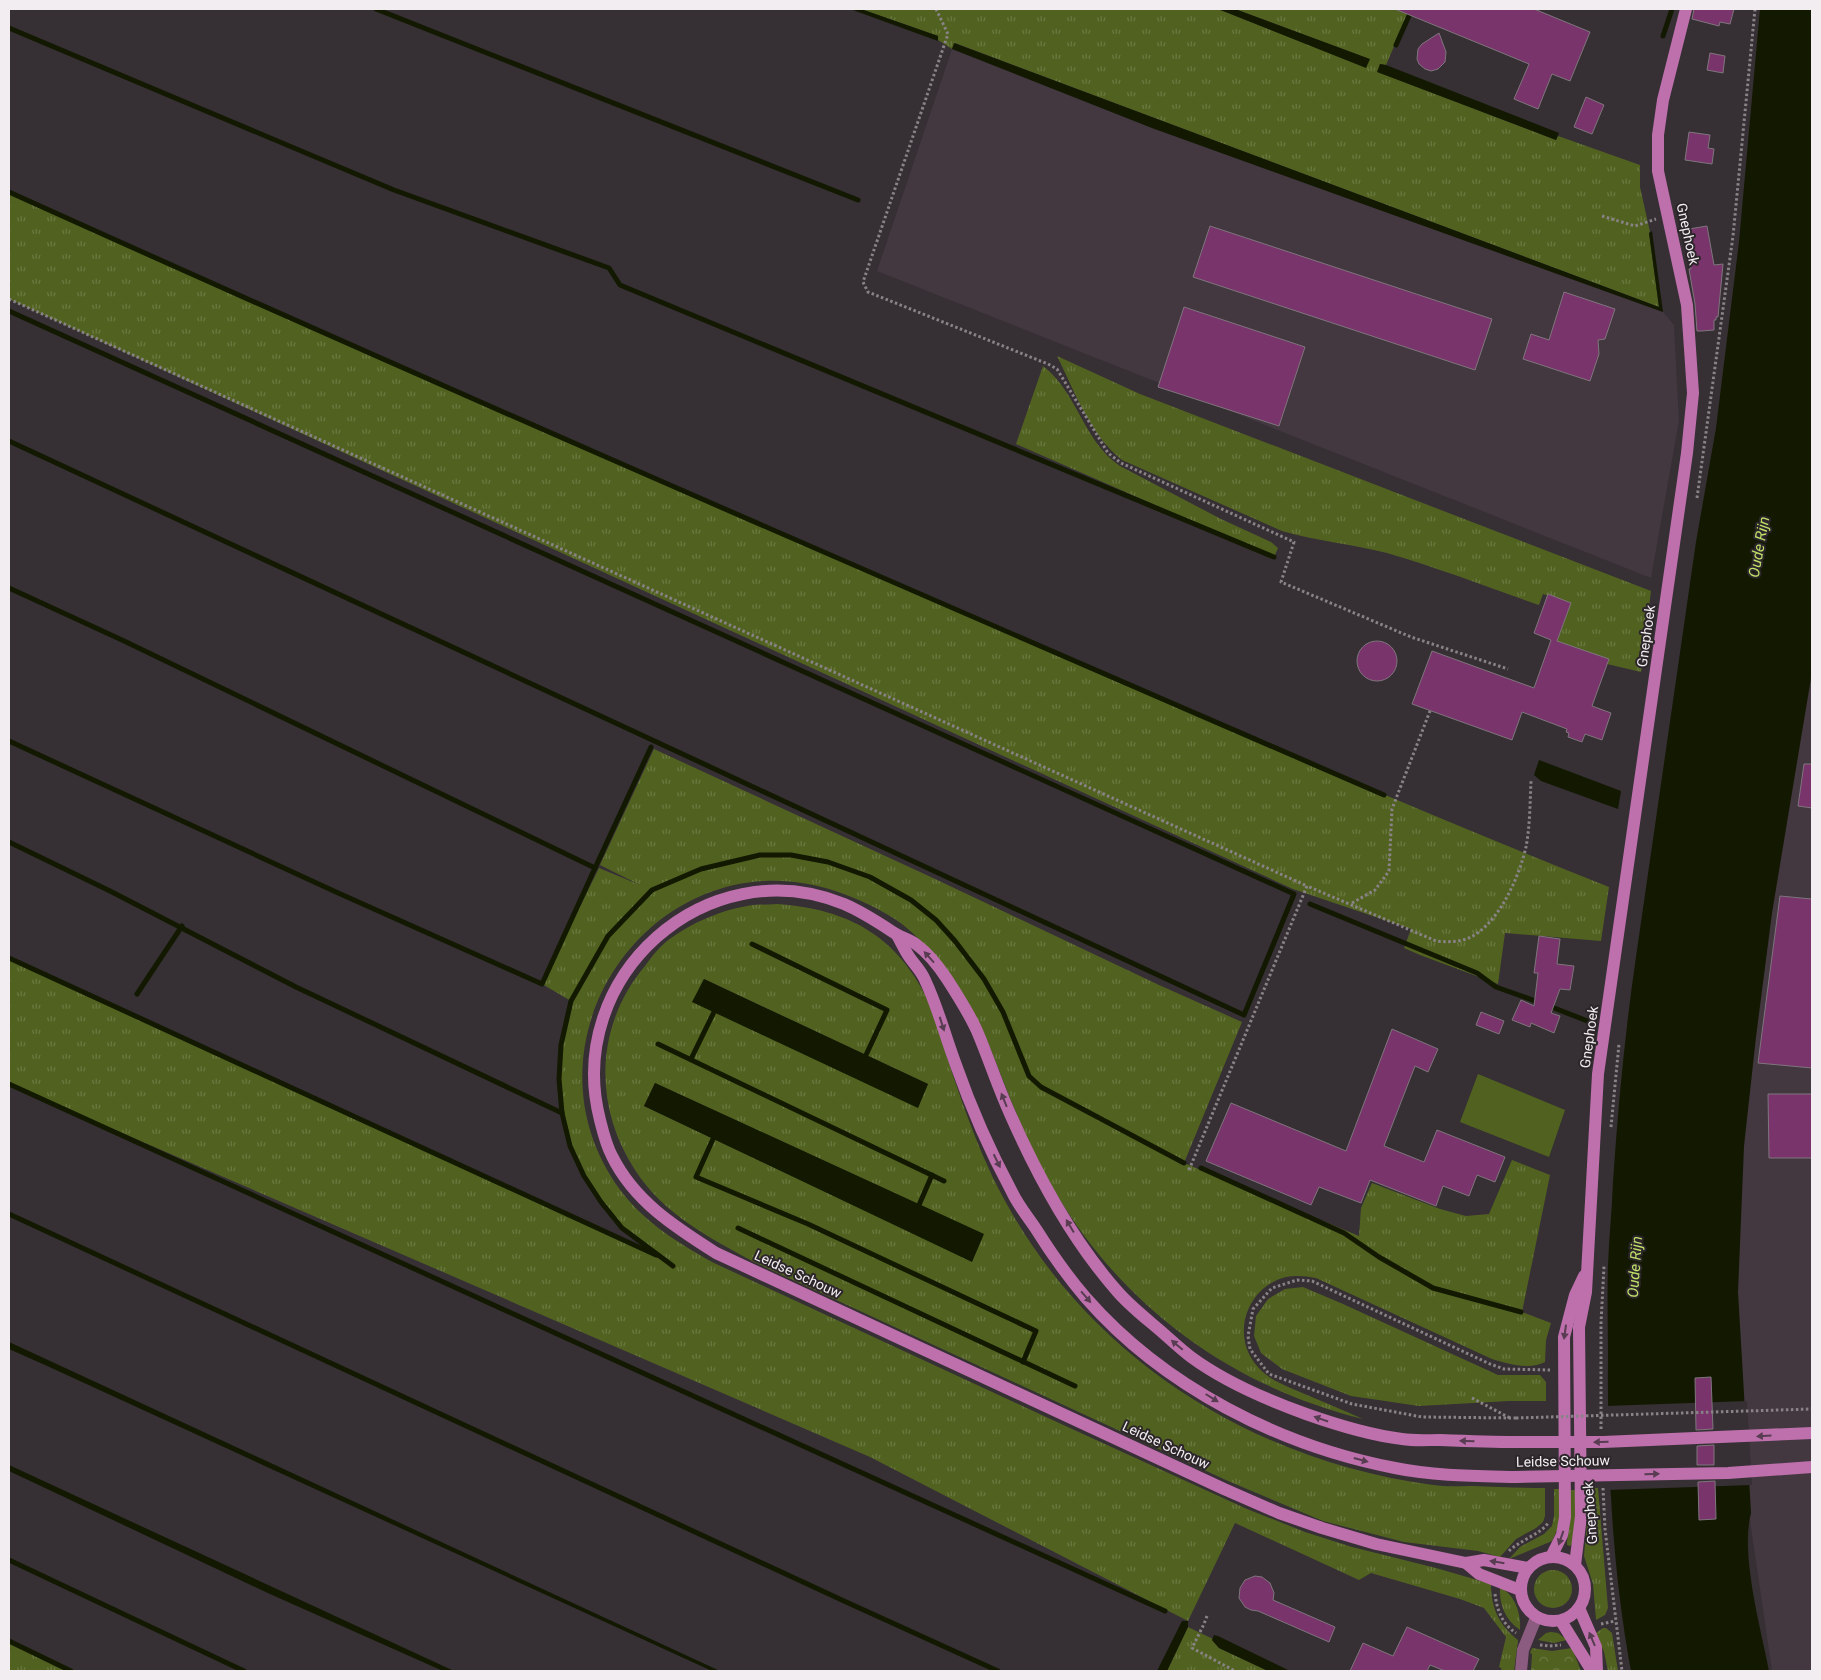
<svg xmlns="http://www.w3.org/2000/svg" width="1821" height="1680" viewBox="0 0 1821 1680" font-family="Roboto,sans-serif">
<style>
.built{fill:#433740}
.grass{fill:url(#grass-tufts);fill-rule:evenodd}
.park{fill:url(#park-crowns)}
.pitch{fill:#516220}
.water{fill:#121900}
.pier{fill:#362f34}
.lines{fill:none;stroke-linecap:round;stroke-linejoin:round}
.stream{stroke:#121900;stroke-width:5}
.building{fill:#7a346c;stroke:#7e767c}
.path{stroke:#898387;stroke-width:3;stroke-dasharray:2.5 2.5;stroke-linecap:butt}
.street{stroke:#8b5b80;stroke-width:12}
.secondary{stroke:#bd70ac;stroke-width:12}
.path-bridge{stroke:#898387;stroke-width:3;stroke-dasharray:2.5 2.5;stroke-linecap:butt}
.secondary-bridge{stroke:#bd70ac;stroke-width:12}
.oneway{fill:#583c51}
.labels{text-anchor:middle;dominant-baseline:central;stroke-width:4;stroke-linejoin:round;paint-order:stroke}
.street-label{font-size:14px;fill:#f1edf0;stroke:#2c262a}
.water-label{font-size:15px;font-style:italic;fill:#c1e169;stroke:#2c262a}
</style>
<defs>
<pattern id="grass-tufts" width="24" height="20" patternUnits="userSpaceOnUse" patternTransform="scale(1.25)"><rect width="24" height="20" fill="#516220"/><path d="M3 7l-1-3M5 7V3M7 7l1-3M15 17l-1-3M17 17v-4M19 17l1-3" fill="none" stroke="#6a7941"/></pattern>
<pattern id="park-crowns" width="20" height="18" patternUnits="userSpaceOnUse" patternTransform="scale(1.25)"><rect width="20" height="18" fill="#516220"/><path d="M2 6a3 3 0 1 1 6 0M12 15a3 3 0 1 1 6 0" fill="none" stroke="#6a7941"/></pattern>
</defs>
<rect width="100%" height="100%" fill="#362f34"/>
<g class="built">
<polygon points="952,49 1152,128 1663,312 1674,325 1679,421 1651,578 877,271"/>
<polygon points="1812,577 1812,1671 1772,1671 1730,1384 1749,997"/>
</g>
<g class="grass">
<polygon points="861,9 1218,9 1366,67 1369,59 1235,9 1410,9 1386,65 1380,64 1378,72 1556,140 1558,136 1640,165 1640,187 1650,232 1649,233 1659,307 955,43 952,49 938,40 938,36"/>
<path d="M9,194C337,339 666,484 996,627C1199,715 1403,805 1609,887L1601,941L1505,933L1498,984L1420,955L1404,948L1411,929L1293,889L9,299Z"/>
<path d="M1057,356L1140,394L1651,591L1641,672L1607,664L1555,646L1571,603L1543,594L1539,605C1488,587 1438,568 1387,553C1352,544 1317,541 1282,531L1122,460C1090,435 1075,392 1057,356Z"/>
<path d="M1043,366C1078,393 1083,441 1120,466L1221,519L1271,542L1278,548L1274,557L1016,444Z"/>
<path d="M654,749L933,878L1159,985L1242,1022L1184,1163L1359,1236L1361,1208L1372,1183L1440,1209L1466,1216L1489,1214L1512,1160L1550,1175L1522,1312L1551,1323L1546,1340L1545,1362C1530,1370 1508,1364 1492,1359L1316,1278C1306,1276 1297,1275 1286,1277C1246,1287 1230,1337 1258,1367C1271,1382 1290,1387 1307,1395C1326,1403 1345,1411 1363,1419C1234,1387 1126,1310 1057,1195C1036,1162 1021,1125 1006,1088C999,1071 993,1053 985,1037C977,1020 965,1005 954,990C944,974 932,952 919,939C899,918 869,903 841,893C661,828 508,1038 621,1191C645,1223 680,1244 714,1263L1059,1423L1247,1509L1305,1532L1352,1547L1436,1568L1491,1584C1491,1608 1499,1625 1518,1640L1514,1671H1502L1501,1668L1499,1667L1506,1637L1484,1608L1460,1599L1371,1573L1359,1580L1235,1523L1188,1621L870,1457L9,1084V958L671,1264C657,1250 637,1241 622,1227C573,1182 554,1111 561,1046C563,1031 567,1016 571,1001L542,984L599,868L640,885L600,865Z"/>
<path d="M777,904C849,909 897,936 929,1002C951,1068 971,1138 1004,1199C1090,1359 1255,1462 1433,1485C1446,1487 1459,1486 1472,1486C1496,1487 1521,1488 1545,1488V1516L1543,1522L1536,1528L1516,1539L1500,1557L1478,1551L1404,1542L1323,1521L1228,1481L754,1262C710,1238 663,1214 635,1170C593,1106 595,1025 645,966C652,956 661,945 671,938C692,923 721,910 747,906C757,904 768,905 777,904ZM704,979L928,1084L918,1107L693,1002ZM655,1083L983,1234L972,1261L644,1106Z"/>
<polygon points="1303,1287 1343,1304 1498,1375 1540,1375 1546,1382 1546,1401 1509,1401 1419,1406 1351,1396 1282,1369 1261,1353 1254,1336 1256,1316 1268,1299 1285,1289"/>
<polygon points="1586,1487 1598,1488 1608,1608 1605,1615 1596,1620 1593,1584 1584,1556 1588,1512"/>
<polygon points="1554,1489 1561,1489 1559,1526 1552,1541 1509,1559 1520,1547 1544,1534 1552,1526 1554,1516"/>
<polygon points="1570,1490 1576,1490 1576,1518 1572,1544 1570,1546 1567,1545 1567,1542 1569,1527"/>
<circle cx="1553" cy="1589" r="19"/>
<path d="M1500,1587C1515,1595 1521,1613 1520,1630C1505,1620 1499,1604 1500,1587Z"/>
<polygon points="1188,1627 1213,1639 1212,1640 1219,1648 1268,1671 1167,1671"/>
<polygon points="1603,1628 1606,1628 1612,1633 1618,1671 1608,1671 1604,1652 1596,1633"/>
<polygon points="1551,1632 1558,1633 1567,1640 1554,1643 1538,1640 1546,1633"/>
<polygon points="9,1639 76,1671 9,1671"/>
</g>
<polygon class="park" points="1532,1648 1552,1651 1572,1648 1581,1671 1531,1671 1532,1654 1530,1653"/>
<polygon class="pitch" points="1478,1074 1565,1110 1549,1157 1460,1122"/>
<g class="water">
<polygon points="850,9 861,9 938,36 938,41"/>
<polygon points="1218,9 1235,9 1370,59 1366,68"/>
<path d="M1760,9H1812V672L1772,913L1756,1037L1744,1146L1738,1292L1751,1513C1740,1555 1761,1628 1769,1671H1631C1612,1568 1607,1461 1608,1356C1608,1326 1607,1295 1608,1265C1609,1238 1612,1210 1613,1182C1618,1107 1625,1032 1636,957L1696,542L1716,428L1739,242Z"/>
<polygon points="954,43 1659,307 1649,233 1652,231 1663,312 1152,128 952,49"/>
<polygon points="1380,64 1386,65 1559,133 1556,140 1377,72"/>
<polygon points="1539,760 1621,791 1618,809 1541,781 1534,775"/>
<polygon points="704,979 928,1084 918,1108 692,1002"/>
<polygon points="655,1083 984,1234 972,1262 644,1106"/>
<polygon points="9,1342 720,1671 712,1671 45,1365 9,1349"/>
<polygon points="9,1465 454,1671 443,1671 270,1594 9,1471"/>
<polygon points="1182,1621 1188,1621 1188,1627 1167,1671 1157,1671"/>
<polygon points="1214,1635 1218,1636 1290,1671 1268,1671 1219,1648 1212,1640"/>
</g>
<polygon class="pier" points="1747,1401 1752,1485 1608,1490 1605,1406"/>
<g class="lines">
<g class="stream">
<polyline points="376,9 858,200"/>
<polyline points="9,28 394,190 609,268 620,285 1274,557"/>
<polyline points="1663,36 1672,9"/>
<polyline points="1396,45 1412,9"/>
<path d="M9,192C465,398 925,596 1384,795"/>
<polyline points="9,311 1294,894 1244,1015 9,441"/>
<polyline points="9,588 122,640 595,868 542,984 336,892 9,741"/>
<polyline points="9,842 110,891 296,987 562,1113"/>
<polyline points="595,868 651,747"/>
<polyline points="1310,904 1477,973 1496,987 1541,1003"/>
<polyline points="752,944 887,1010 866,1055"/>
<polyline points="9,958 656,1255"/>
<polyline points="137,994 182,926"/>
<polyline points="1549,1006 1590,1022"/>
<polyline points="658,1044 944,1181"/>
<polyline points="691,1059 714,1012"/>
<polyline points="9,1084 1165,1611"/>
<polyline points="713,1139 696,1177 808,1224 1036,1331 1023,1362"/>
<polyline points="1201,1168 1344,1233 1379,1257 1433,1288 1521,1312"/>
<polyline points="919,1205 932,1175"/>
<polyline points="9,1214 844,1601 998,1671"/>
<polyline points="738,1228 1075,1386"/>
<polyline points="673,1266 622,1228 601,1202 584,1176 570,1146 562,1113 559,1079 561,1045 571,1001 608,936 652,890 701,869 760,855 791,855 828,862 870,877 911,900 936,920 955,941 984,979 1003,1012 1029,1076 1041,1087 1184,1163"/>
<polyline points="9,1560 244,1671"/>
<polyline points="9,1641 71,1671"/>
</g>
</g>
<g class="building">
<polygon points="1395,9 1534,9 1590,32 1570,81 1552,74 1538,109 1514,99 1529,64"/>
<polygon points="1694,9 1734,9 1730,24 1720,22 1719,26 1692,19"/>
<polygon points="1439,33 1446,52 1445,62 1438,69 1431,71 1425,69 1419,64 1417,59 1418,49 1422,44"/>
<polygon points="1710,53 1725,56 1723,73 1707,70"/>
<polygon points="1586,97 1604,105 1592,134 1574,127"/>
<polygon points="1689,132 1710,135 1708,148 1714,149 1712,164 1685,160"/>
<polygon points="1210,226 1492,319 1475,370 1193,277"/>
<polygon points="1707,226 1714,265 1723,264 1718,317 1716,317 1716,320 1714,320 1714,330 1702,331 1697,331 1695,304 1689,269 1691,269 1683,230"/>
<polygon points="1564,292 1615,309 1605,339 1598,340 1599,354 1590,381 1523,359 1531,334 1549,340"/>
<polygon points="1184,307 1305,347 1279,426 1158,387"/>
<polygon points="1548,594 1571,603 1557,641 1609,659 1592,706 1611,713 1602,740 1585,734 1582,742 1568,737 1569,733 1566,732 1567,729 1522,712 1512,740 1412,704 1432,651 1534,688 1551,640 1534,633"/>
<circle cx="1377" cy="661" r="20"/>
<polygon points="1804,764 1812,764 1812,808 1798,806"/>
<polygon points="1780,896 1812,899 1812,1068 1758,1063"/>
<polygon points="1539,936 1560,939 1557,964 1574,966 1570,990 1560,989 1551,1013 1560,1016 1554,1033 1531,1023 1530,1027 1512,1020 1521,1000 1534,1006 1538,973 1534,973"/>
<polygon points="1481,1012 1504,1021 1499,1034 1476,1025"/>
<polygon points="1392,1029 1438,1049 1428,1072 1415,1066 1384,1146 1424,1162 1437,1130 1505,1157 1495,1182 1477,1175 1469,1196 1443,1186 1436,1206 1370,1180 1361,1203 1319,1187 1311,1205 1206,1161 1231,1103 1346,1151"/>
<polygon points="1768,1094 1812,1094 1812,1158 1769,1158"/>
<polygon points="1711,1377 1713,1429 1696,1430 1695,1378"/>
<polygon points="1714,1445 1714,1465 1697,1465 1697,1446"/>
<polygon points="1715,1481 1716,1519 1699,1520 1698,1482"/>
<polygon points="1255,1576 1262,1577 1270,1583 1274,1593 1273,1600 1335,1627 1329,1642 1258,1611 1251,1610 1245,1607 1239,1598 1240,1588 1245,1580"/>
<polygon points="1407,1627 1479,1659 1473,1671 1445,1671 1430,1665 1427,1671 1350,1671 1363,1643 1393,1656"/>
</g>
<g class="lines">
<g class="path">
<polyline points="936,9 948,34 863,282 868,292 1048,364 1057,369 1108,453 1121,463 1294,542 1281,582 1411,637 1508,669"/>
<polyline points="1602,216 1635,226 1656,219"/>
<polyline points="9,299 1307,886"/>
<polyline points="1697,498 1733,236 1755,9"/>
<polyline points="1352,903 1375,890 1389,871 1392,809 1430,711"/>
<polyline points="1611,1127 1619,1044"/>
<path d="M1189,1170L1307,886L1436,941C1445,942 1454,942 1463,940C1496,931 1519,878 1526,847C1530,826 1530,803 1531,781"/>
<polyline points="1472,1398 1510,1418"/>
<polyline points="1516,1418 1422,1417 1352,1404 1269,1374 1250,1349 1248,1336 1253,1309 1272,1288 1297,1280 1312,1281 1490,1364 1504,1369 1550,1370"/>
<polyline points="1601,1429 1601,1323 1604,1266"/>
<polyline points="1603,1488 1605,1529 1622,1671"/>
<path d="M1509,1551C1519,1541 1542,1533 1548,1523"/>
<path d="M1495,1594C1497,1610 1502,1624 1516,1633"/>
<polyline points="1207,1616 1204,1624 1192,1648 1235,1671"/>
<polyline points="1601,1624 1615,1621"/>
<polyline points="1540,1645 1549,1646 1561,1645"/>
</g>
<polyline class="street" points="1521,1671 1523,1650 1536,1618"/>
<g class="secondary">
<path d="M897,935C901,942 905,951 910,958C915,965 922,972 925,980C938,1007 945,1036 956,1065C971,1108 990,1151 1012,1192C1018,1205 1028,1217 1036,1229C1051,1253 1068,1277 1086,1298C1164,1387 1280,1446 1395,1468C1434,1476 1476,1476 1516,1477"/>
<path d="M1516,1442C1490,1442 1465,1441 1440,1440C1427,1440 1414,1441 1402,1439C1369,1435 1337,1425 1306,1414C1267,1400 1225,1382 1191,1357C1179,1348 1168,1337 1156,1327C1143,1316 1128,1304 1117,1291C1073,1241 1038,1177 1011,1116C998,1088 989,1059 977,1031C969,1013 958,996 947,979C939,967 928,953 917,945C911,940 903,938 896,934C879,923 863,912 844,904C706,848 563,977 600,1120C603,1132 606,1145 612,1156C634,1201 675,1227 716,1253L1224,1489L1279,1513L1322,1528L1376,1544L1466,1563L1484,1560L1528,1568"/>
<circle cx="1553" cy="1589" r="32"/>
<polyline points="1551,1557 1562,1535 1565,1517 1564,1337 1575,1295 1584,1276"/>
<polyline points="1466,1563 1479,1574 1520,1590"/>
<polyline points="1575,1565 1581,1516 1579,1327 1586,1292 1598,1074 1687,453 1693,393 1687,305 1658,171 1658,135 1663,100 1686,9"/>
<polyline points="1579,1608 1596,1647 1597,1671"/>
<polyline points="1561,1621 1592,1671"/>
</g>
<polyline class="path-bridge" points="1516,1418 1812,1409"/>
<g class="secondary-bridge">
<polyline points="1516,1442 1603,1442 1812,1433"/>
<polyline points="1516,1477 1728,1473 1812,1467"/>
</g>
</g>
<defs><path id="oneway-solid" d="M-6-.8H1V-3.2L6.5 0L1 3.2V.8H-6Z" transform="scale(1.25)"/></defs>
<g class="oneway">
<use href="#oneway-solid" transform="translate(929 957) rotate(-132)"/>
<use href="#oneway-solid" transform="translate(942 1024) rotate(72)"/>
<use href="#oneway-solid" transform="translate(1004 1100) rotate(-112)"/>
<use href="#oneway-solid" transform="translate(997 1161) rotate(64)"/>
<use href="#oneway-solid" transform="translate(1070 1226) rotate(-121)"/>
<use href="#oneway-solid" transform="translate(1086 1297) rotate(49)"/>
<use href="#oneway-solid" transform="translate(1565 1332) rotate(98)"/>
<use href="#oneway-solid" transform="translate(1177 1345) rotate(-140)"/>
<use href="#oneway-solid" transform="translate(1212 1398) rotate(32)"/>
<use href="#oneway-solid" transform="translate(1321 1419) rotate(-161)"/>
<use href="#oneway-solid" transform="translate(1764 1436) rotate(177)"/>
<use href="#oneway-solid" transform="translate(1467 1441) rotate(-179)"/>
<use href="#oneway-solid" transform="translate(1601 1442) rotate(179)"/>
<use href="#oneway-solid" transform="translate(1361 1460) rotate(15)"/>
<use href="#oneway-solid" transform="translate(1652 1474) rotate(-1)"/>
<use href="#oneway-solid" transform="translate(1561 1538) rotate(109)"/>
<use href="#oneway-solid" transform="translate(1497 1562) rotate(-171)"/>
<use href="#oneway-solid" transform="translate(1592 1639) rotate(-113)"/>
</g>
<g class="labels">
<g class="street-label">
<text transform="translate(1688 234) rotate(78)">Gnephoek</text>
<text transform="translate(1646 636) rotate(-82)">Gnephoek</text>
<text transform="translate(1589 1037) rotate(-82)">Gnephoek</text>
<text transform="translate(798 1274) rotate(25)">Leidse Schouw</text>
<text transform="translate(1166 1445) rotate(25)">Leidse Schouw</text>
<text transform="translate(1563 1461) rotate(-1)">Leidse Schouw</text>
<text transform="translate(1590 1513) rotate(-94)">Gnephoek</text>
</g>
<g class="water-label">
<text transform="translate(1759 547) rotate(-80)">Oude Rijn</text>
<text transform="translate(1635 1267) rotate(-86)">Oude Rijn</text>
</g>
</g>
<rect width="1821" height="1680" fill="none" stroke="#f1edf0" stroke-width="20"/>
</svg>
